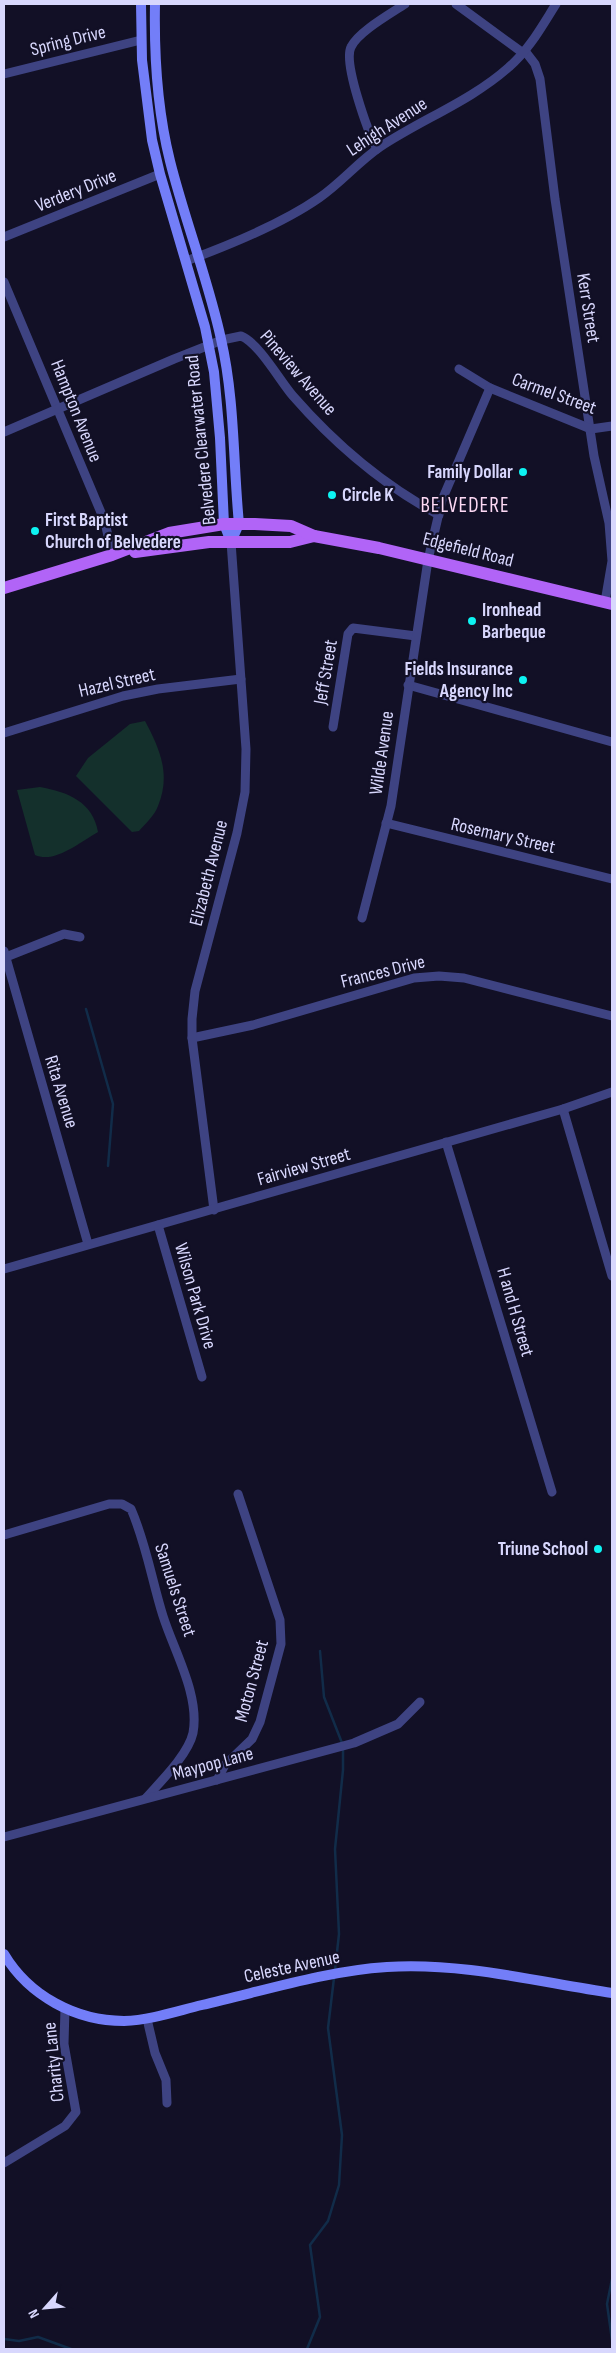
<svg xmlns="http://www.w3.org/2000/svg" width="616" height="2353" viewBox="0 0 616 2353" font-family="'Sofia Sans Condensed',sans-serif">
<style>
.green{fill:#14302c}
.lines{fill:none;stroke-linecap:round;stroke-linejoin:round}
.stream{stroke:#112c49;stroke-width:2.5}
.street{stroke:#3e4382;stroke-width:9}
.secondary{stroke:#737ef8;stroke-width:10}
.primary{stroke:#b164f7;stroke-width:12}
.poi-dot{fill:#0df3f2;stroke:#121026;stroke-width:2}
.labels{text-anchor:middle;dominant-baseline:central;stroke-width:4.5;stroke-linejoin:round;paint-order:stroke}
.street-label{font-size:19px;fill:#d8d7fd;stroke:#121026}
.poi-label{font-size:19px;font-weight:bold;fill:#d8d7fd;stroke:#121026;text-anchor:end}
.quarter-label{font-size:21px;letter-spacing:1px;fill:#fdd9f4;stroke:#121026}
</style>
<rect width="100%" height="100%" fill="#121026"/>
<g class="green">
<path d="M145,721C160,749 171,775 158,806C155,815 145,824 139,831L132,832L76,776L88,758L130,724Z"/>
<path d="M40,787C68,792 93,802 98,832C80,842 55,864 35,855L17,790Z"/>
</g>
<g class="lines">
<g class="stream">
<polyline points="86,1009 113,1104 108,1166"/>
<polyline points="320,1651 324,1697 342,1743"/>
<polyline points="335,1970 339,1934 335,1849 343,1770 343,1748"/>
<polyline points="612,2279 607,2304 612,2340"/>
<polyline points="4,2339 19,2341 38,2337 71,2349"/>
<polyline points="307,2349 320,2317 310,2245 328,2221 339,2185 342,2135 328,2028 334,1978"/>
</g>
<g class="street">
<polyline points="456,4 523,53"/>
<polyline points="525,51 535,64 540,79 555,199 594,456 609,523 612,561 605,602"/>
<polyline points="4,74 141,40"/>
<path d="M377,149C368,132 343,63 351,47C358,32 390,14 405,4"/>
<polyline points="4,237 160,174"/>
<path d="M186,261C227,246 283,223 319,198C341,183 358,162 380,147C422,119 471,101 509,67C529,50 542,26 556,4"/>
<polyline points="4,282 105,522 112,555"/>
<polyline points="459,369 490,388 591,429 612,426"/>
<path d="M4,432L174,359L222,340L241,336C259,343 280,381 293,396C334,443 385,486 439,515"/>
<polyline points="408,685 612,742"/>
<polyline points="333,727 348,634 353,628 416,636"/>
<polyline points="4,733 123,696 158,689 241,679"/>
<polyline points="386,823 612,879"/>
<polyline points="362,918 391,806 428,560 442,500 490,388"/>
<polyline points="4,951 88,1244"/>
<polyline points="6,957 64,934 80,937"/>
<polyline points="192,1038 253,1025 414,978 439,976 464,978 612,1016"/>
<polyline points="563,1109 612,1276"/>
<polyline points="446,1142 552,1492"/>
<polyline points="214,1210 192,1038 192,1019 195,991 237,833 245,792 246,749 231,542"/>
<polyline points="158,1225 202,1377"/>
<polyline points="4,1269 563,1109 612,1092"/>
<path d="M4,1535L109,1504H122L131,1509C146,1543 152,1581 163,1616C174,1651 200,1695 193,1733C188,1755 160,1782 146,1798"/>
<polyline points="217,1780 225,1765 252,1739 260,1722 281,1644 280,1620 238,1494"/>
<polyline points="4,1837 354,1743 398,1724 420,1702"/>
<polyline points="147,2019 155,2053 166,2080 167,2103"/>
<polyline points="4,2163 65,2126 76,2112 64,2044 65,2008"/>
</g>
<g class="secondary">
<polyline points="141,4 142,60 152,140 160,174 205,327 214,372 220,438 224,524 231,542"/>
<path d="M155,4C154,57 157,109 170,161C185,221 208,279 221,339C235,400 233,462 239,524L231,542"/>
<path d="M4,1954C29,1996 76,2021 124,2021C151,2020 177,2011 202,2005C263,1991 325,1971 387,1967C462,1962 538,1982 612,1993"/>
</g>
<g class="primary">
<polyline points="135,552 209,542 290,542 314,536"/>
<polyline points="4,588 112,555 169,533 224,524 255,524 291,526 314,536 379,548 612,604"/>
</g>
</g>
<g class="poi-dot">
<circle cx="523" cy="472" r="5"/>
<circle cx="332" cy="495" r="5"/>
<circle cx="35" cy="531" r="5"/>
<circle cx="472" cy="621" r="5"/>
<circle cx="523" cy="680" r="5"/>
<circle cx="598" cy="1549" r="5"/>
</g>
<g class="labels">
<g class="street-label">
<text transform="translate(68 41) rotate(-14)">Spring Drive</text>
<text transform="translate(387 127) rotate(-33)">Lehigh Avenue</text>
<text transform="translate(76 191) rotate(-22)">Verdery Drive</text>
<text transform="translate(588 308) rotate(81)">Kerr Street</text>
<text transform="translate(298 373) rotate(49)">Pineview Avenue</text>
<text transform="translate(554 394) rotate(20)">Carmel Street</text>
<text transform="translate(76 411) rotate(68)">Hampton Avenue</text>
<text transform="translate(201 440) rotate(-96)">Belvedere Clearwater Road</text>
<text transform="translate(468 550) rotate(14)">Edgefield Road</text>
<text transform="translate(326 672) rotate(-80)">Jeff Street</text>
<text transform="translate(117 683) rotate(-13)">Hazel Street</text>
<text transform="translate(382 753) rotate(-82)">Wilde Avenue</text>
<text transform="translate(503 836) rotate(13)">Rosemary Street</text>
<text transform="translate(209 873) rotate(-76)">Elizabeth Avenue</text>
<text transform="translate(383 972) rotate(-14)">Frances Drive</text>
<text transform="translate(61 1092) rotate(73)">Rita Avenue</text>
<text transform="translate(304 1167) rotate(-16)">Fairview Street</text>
<text transform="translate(195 1296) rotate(74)">Wilson Park Drive</text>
<text transform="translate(515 1312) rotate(74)">H and H Street</text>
<text transform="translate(175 1590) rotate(72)">Samuels Street</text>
<text transform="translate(252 1681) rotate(-75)">Moton Street</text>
<text transform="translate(213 1764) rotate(-15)">Maypop Lane</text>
<text transform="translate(292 1967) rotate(-12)">Celeste Avenue</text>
<text transform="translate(54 2062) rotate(-96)">Charity Lane</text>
</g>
<g class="poi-label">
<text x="513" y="472">Family Dollar</text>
<text x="342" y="495" text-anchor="start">Circle K</text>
<text x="45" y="520" text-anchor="start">First Baptist<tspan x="45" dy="22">Church of Belvedere</tspan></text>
<text x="482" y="610" text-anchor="start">Ironhead<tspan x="482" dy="22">Barbeque</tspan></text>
<text x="513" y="669">Fields Insurance<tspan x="513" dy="22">Agency Inc</tspan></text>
<text x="588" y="1549">Triune School</text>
</g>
<g class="quarter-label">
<text x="465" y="505">BELVEDERE</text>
</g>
</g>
<rect width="616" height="2353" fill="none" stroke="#d8d7fd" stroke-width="10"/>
<g transform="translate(45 2308) rotate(243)" stroke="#121026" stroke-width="4" paint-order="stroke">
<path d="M0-4L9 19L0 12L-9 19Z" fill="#d8d7fd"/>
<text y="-8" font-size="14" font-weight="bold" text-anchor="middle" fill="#d8d7fd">N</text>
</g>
</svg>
